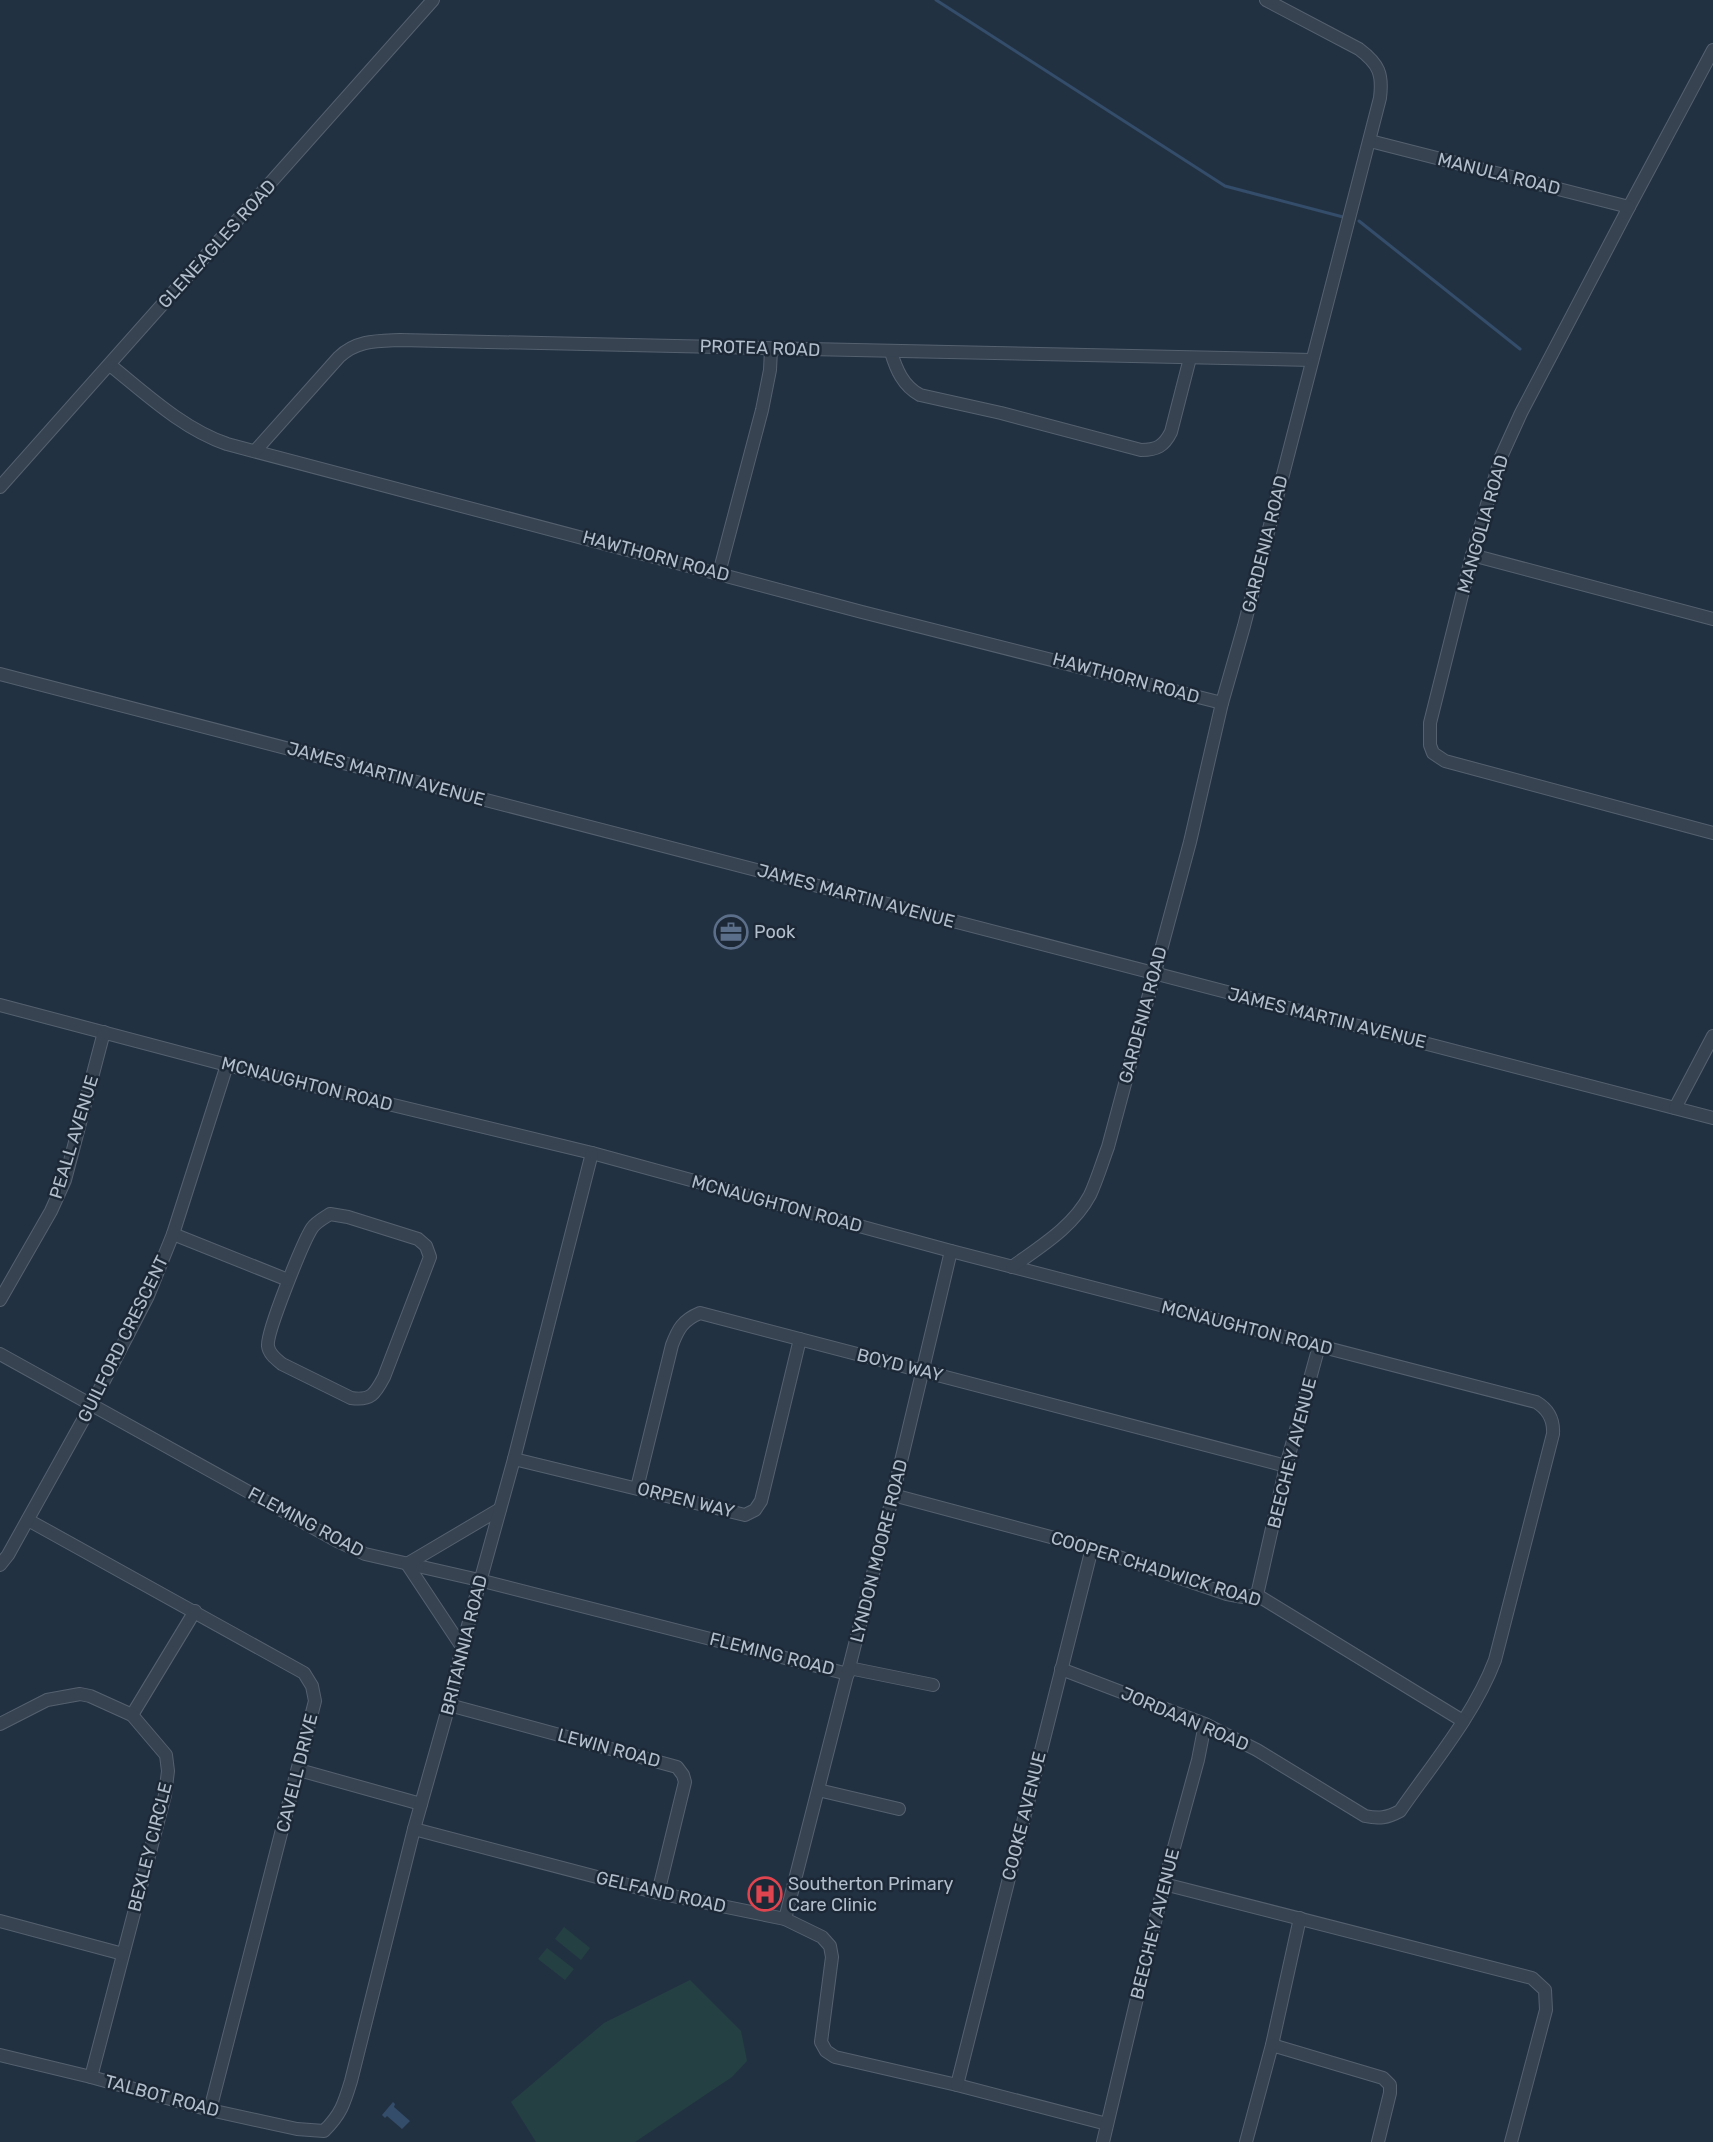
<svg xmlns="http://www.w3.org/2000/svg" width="1713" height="2142" viewBox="0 0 1713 2142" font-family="Rubik,sans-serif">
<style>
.green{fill:#244043}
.water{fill:#344d6a}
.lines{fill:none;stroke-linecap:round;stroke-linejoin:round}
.stream{stroke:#344d6a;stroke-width:3}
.minor-casing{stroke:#55616f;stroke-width:14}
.minor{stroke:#374351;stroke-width:12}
.labels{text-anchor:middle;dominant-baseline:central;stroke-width:5;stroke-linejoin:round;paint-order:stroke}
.street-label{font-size:18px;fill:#b3becc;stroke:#1c2836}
.poi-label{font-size:18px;fill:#b3becc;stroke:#1c2836;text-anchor:start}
</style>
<rect width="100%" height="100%" fill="#223142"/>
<g class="green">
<polygon points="564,1927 590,1948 581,1960 555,1939"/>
<polygon points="547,1948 574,1969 565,1980 538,1959"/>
<polygon points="690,1980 741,2031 747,2061 732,2077 635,2142 536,2142 511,2102 604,2023"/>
</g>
<polygon class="water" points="393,2102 395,2104 394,2107 410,2121 402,2129 387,2116 385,2118 382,2115"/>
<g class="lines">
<g class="stream">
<polyline points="936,0 1225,186 1343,217"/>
<polyline points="1359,221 1520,349"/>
</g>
<g class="minor-casing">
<g id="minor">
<polyline points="1713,50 1629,207 1521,413 1501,457 1472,555 1430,723 1430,745 1433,753 1445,761 1713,833"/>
<polyline points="1370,141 1629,207"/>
<path d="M891,352C896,369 903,386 920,395L1001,413L1141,450C1157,450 1164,446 1171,432L1190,358"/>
<path d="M110,365C146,394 183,429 227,444L862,612L1222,703"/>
<path d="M256,450L339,357C357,340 377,341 400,340L1312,360"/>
<polyline points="0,487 433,0"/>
<polyline points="1472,555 1713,619"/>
<polyline points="719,573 762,410 770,370 771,349"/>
<polyline points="0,674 1713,1118"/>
<path d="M0,1005L227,1065L592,1153L951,1251L1536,1402C1548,1409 1554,1419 1553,1434L1495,1660C1474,1715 1434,1762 1400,1811C1387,1818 1379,1819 1365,1816L1257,1750L1205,1724L1061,1669"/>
<polyline points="1675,1108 1713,1036"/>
<path d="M330,1214L348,1217L418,1239L426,1246L430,1257L384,1377C375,1394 371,1401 351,1398L282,1364C276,1359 269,1354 268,1346C266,1333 303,1242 312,1228C316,1222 324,1218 330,1214Z"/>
<polyline points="173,1234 288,1280"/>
<path d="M1012,1267C1041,1246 1073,1227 1090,1195C1097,1180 1102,1163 1108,1147L1190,842L1222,703L1244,626L1380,98C1383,74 1379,64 1359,49L1266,0"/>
<polyline points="0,1300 51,1211 65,1180 104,1032"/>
<polyline points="0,1354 337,1541 365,1554 479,1580 848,1674"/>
<polyline points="514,1459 745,1515 755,1510 761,1501 800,1339"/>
<path d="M637,1488L672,1345C678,1329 683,1320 700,1313L1286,1466"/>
<polyline points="893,1495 1092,1548 1227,1594 1243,1597 1257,1595 1463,1721"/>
<polyline points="28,1520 304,1673 312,1686 315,1701 210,2110"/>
<polyline points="0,1565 8,1555 92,1404 148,1296 173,1234 227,1065"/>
<polyline points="1257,1595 1286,1466 1319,1346"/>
<polyline points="462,1647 407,1564 500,1509"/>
<polyline points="849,1668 933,1685"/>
<polyline points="449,1705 677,1767 683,1775 685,1782 658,1893"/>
<polyline points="132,1715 195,1611"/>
<polyline points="0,1724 47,1700 80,1694 90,1696 132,1715 166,1755 168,1771 165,1795 91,2077"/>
<polyline points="299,1770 421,1804"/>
<polyline points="818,1790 899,1809"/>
<polyline points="414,1829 658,1893 785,1919 822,1937 830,1946 832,1957 821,2042 826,2051 835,2057 957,2085 1107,2124"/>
<polyline points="1164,1884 1532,1978 1545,1990 1546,2010 1511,2142"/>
<polyline points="785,1919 893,1495 951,1251"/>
<polyline points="0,1921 123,1954"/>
<polyline points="1272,2045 1300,1918"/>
<path d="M0,2055L91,2077L210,2110L297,2129L324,2131C341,2114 344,2104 351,2081L414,1829L449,1705L462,1647L514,1459L592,1153"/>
<polyline points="957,2085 1092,1548"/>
<polyline points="1103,2142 1164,1884 1198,1760 1205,1724"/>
<polyline points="1246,2142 1272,2045 1383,2078 1390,2085 1390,2093 1378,2142"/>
</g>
</g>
<use href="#minor" class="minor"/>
</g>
<defs>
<g id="office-ring" transform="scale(1.725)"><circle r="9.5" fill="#1c2836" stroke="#5c6f8a" stroke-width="1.5"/><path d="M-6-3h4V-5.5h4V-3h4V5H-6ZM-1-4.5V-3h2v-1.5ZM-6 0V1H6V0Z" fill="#5c6f8a"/></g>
<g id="hospital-ring" transform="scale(1.725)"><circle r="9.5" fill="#1c2836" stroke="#e0444e" stroke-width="1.5"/><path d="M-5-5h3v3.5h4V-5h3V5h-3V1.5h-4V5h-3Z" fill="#e0444e"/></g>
</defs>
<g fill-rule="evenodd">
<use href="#office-ring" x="731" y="932"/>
<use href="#hospital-ring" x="765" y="1894"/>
</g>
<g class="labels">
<g class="street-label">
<text transform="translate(1499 174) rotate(14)">MANULA ROAD</text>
<text transform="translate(217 244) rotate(-48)">GLENEAGLES ROAD</text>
<text transform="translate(760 348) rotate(2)">PROTEA ROAD</text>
<text transform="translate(1483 524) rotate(-74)">MANGOLIA ROAD</text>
<text transform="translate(1265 544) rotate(-76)">GARDENIA ROAD</text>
<text transform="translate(656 556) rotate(15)">HAWTHORN ROAD</text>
<text transform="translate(1126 678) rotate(15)">HAWTHORN ROAD</text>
<text transform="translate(386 774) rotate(15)">JAMES MARTIN AVENUE</text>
<text transform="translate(856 896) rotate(15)">JAMES MARTIN AVENUE</text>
<text transform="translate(1143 1015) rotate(-75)">GARDENIA ROAD</text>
<text transform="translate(1327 1018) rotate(14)">JAMES MARTIN AVENUE</text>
<text transform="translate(307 1084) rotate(14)">MCNAUGHTON ROAD</text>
<text transform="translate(74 1137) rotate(-73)">PEALL AVENUE</text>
<text transform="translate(777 1204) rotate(15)">MCNAUGHTON ROAD</text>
<text transform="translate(1247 1328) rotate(14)">MCNAUGHTON ROAD</text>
<text transform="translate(123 1339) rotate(-64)">GUILFORD CRESCENT</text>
<text transform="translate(900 1365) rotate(14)">BOYD WAY</text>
<text transform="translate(1292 1453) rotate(-76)">BEECHEY AVENUE</text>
<text transform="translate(686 1500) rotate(14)">ORPEN WAY</text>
<text transform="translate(306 1522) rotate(28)">FLEMING ROAD</text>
<text transform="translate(879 1551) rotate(-76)">LYNDON MOORE ROAD</text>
<text transform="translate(1156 1569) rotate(17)">COOPER CHADWICK ROAD</text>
<text transform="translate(464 1645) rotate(-76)">BRITANNIA ROAD</text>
<text transform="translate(772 1654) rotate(14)">FLEMING ROAD</text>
<text transform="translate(1185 1719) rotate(23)">JORDAAN ROAD</text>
<text transform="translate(609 1748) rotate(15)">LEWIN ROAD</text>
<text transform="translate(297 1773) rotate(-76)">CAVELL DRIVE</text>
<text transform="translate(1024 1816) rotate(-76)">COOKE AVENUE</text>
<text transform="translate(150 1847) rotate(-76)">BEXLEY CIRCLE</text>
<text transform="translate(661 1892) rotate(13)">GELFAND ROAD</text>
<text transform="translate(1155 1924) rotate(-76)">BEECHEY AVENUE</text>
<text transform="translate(162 2096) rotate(15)">TALBOT ROAD</text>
</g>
<g class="poi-label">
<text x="754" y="932">Pook</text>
<text x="788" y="1884">Southerton Primary<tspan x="788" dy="21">Care Clinic</tspan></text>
</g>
</g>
</svg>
